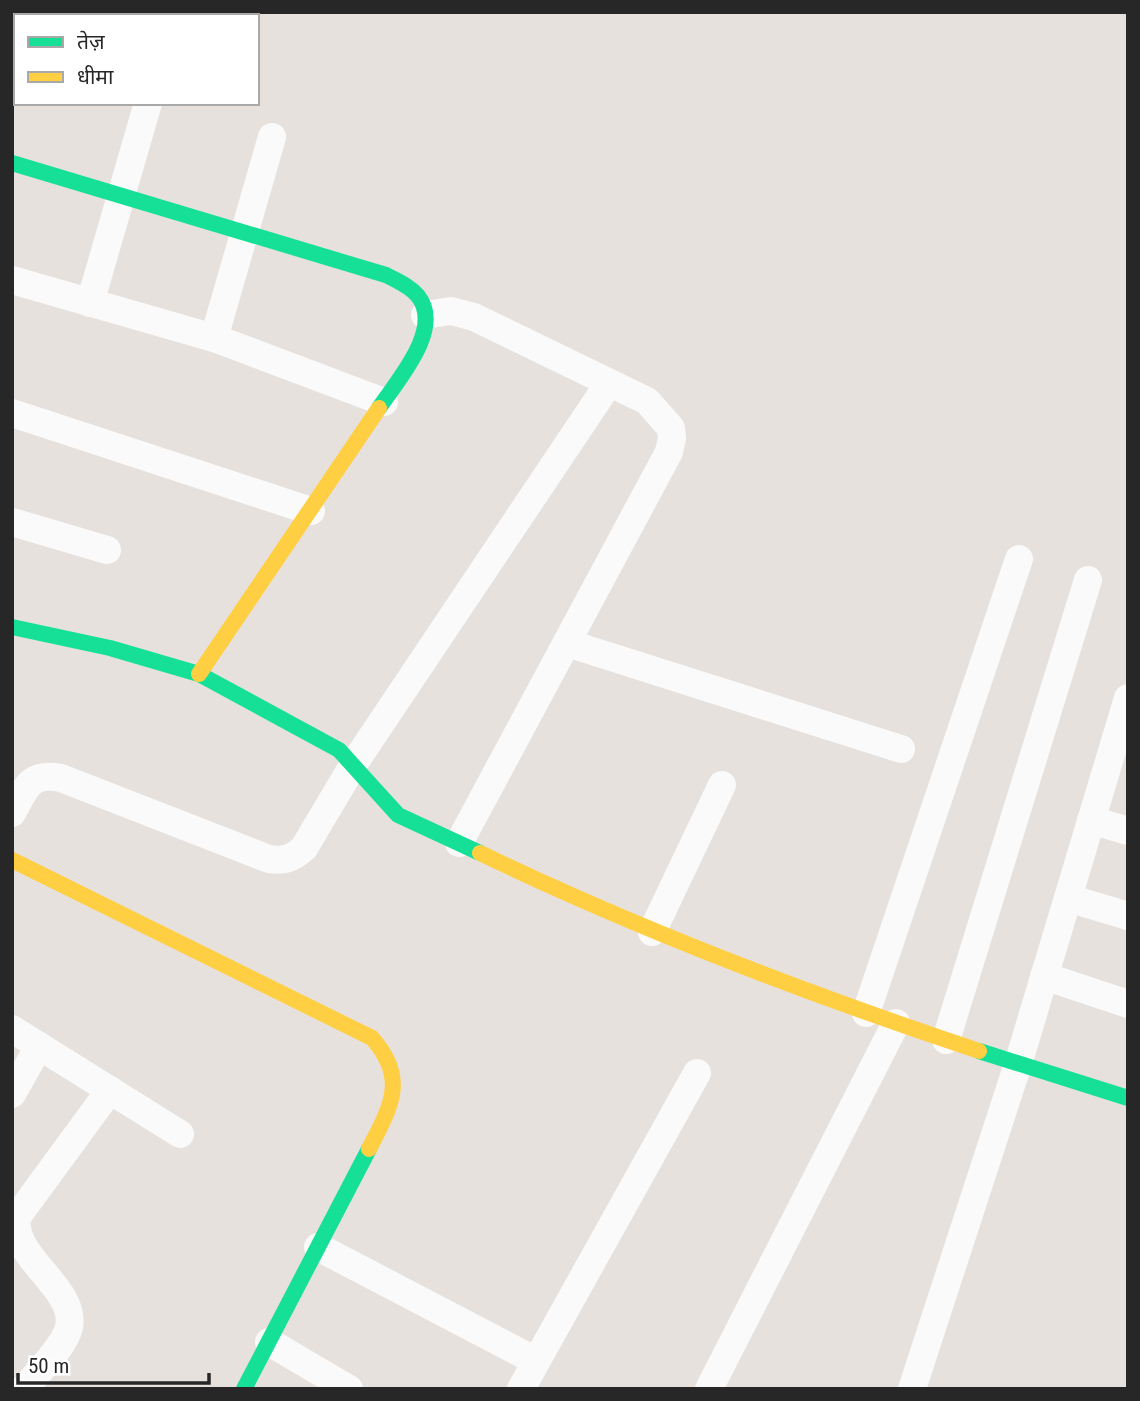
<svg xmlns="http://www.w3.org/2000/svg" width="1140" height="1401" viewBox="0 0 1140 1401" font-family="'Roboto Condensed','Noto Sans Devanagari',sans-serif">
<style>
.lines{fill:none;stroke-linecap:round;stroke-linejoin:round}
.street{stroke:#fbfafa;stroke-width:28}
.fast{stroke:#16e098;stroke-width:16}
.slow{stroke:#ffcf43;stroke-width:16}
</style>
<rect width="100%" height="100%" fill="#e6e1dd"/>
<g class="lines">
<g class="street">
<polyline points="12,280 214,338 384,402"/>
<polyline points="90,303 148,103"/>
<polyline points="425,315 451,311 474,317 647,401 671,428 672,438 669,452 459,843"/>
<polyline points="214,338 272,137"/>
<polyline points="12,413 311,511"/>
<polyline points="12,522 107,550"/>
<polyline points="567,643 901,749"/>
<path d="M12,813C26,788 29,772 61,778L269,859C284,861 292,859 304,848L355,762L609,383"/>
<polyline points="1091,820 1128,831"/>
<polyline points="1068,898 1128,916"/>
<polyline points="652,932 722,785"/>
<polyline points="1044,976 1128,1004"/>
<polyline points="866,1013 1019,559"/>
<polyline points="12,1029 180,1134"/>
<polyline points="946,1040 1088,580"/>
<polyline points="12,1094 39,1046"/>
<polyline points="318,1247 536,1361"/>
<polyline points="269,1342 349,1389"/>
<path d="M24,1389C37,1373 65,1346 69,1327C77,1288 10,1257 17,1217L110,1090"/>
<polyline points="521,1389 697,1073"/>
<polyline points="709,1389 896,1023"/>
<polyline points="912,1389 1018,1064 1128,698"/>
</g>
<g class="fast">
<path d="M12,163L386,275C397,281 410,286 418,296C444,329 397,381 379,408"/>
<polyline points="12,627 110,648 199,674 339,750 398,815 480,853"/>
<polyline points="979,1051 1128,1098"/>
<polyline points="244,1389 369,1149"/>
</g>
<g class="slow">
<polyline points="199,674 379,408"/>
<path d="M480,853C642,931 808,994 979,1051"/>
<path d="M12,860L372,1038C408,1079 391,1106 369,1149"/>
</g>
</g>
<rect width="1140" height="1401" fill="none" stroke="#272727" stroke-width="28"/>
<rect x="14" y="14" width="245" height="91" fill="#ffffff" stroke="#a9a9a9" stroke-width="2"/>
<rect x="28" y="37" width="35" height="10" fill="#16e098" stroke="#a9a9a9" stroke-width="2"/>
<text x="77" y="49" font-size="21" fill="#272727">तेज़</text>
<rect x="28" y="72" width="35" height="10" fill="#ffcf43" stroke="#a9a9a9" stroke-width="2"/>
<text x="77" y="84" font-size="21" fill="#272727">धीमा</text>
<path d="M18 1373v10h191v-10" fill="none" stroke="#272727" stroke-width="3.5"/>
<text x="28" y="1373" font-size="21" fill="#272727" stroke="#ffffff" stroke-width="5" paint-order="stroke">50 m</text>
</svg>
